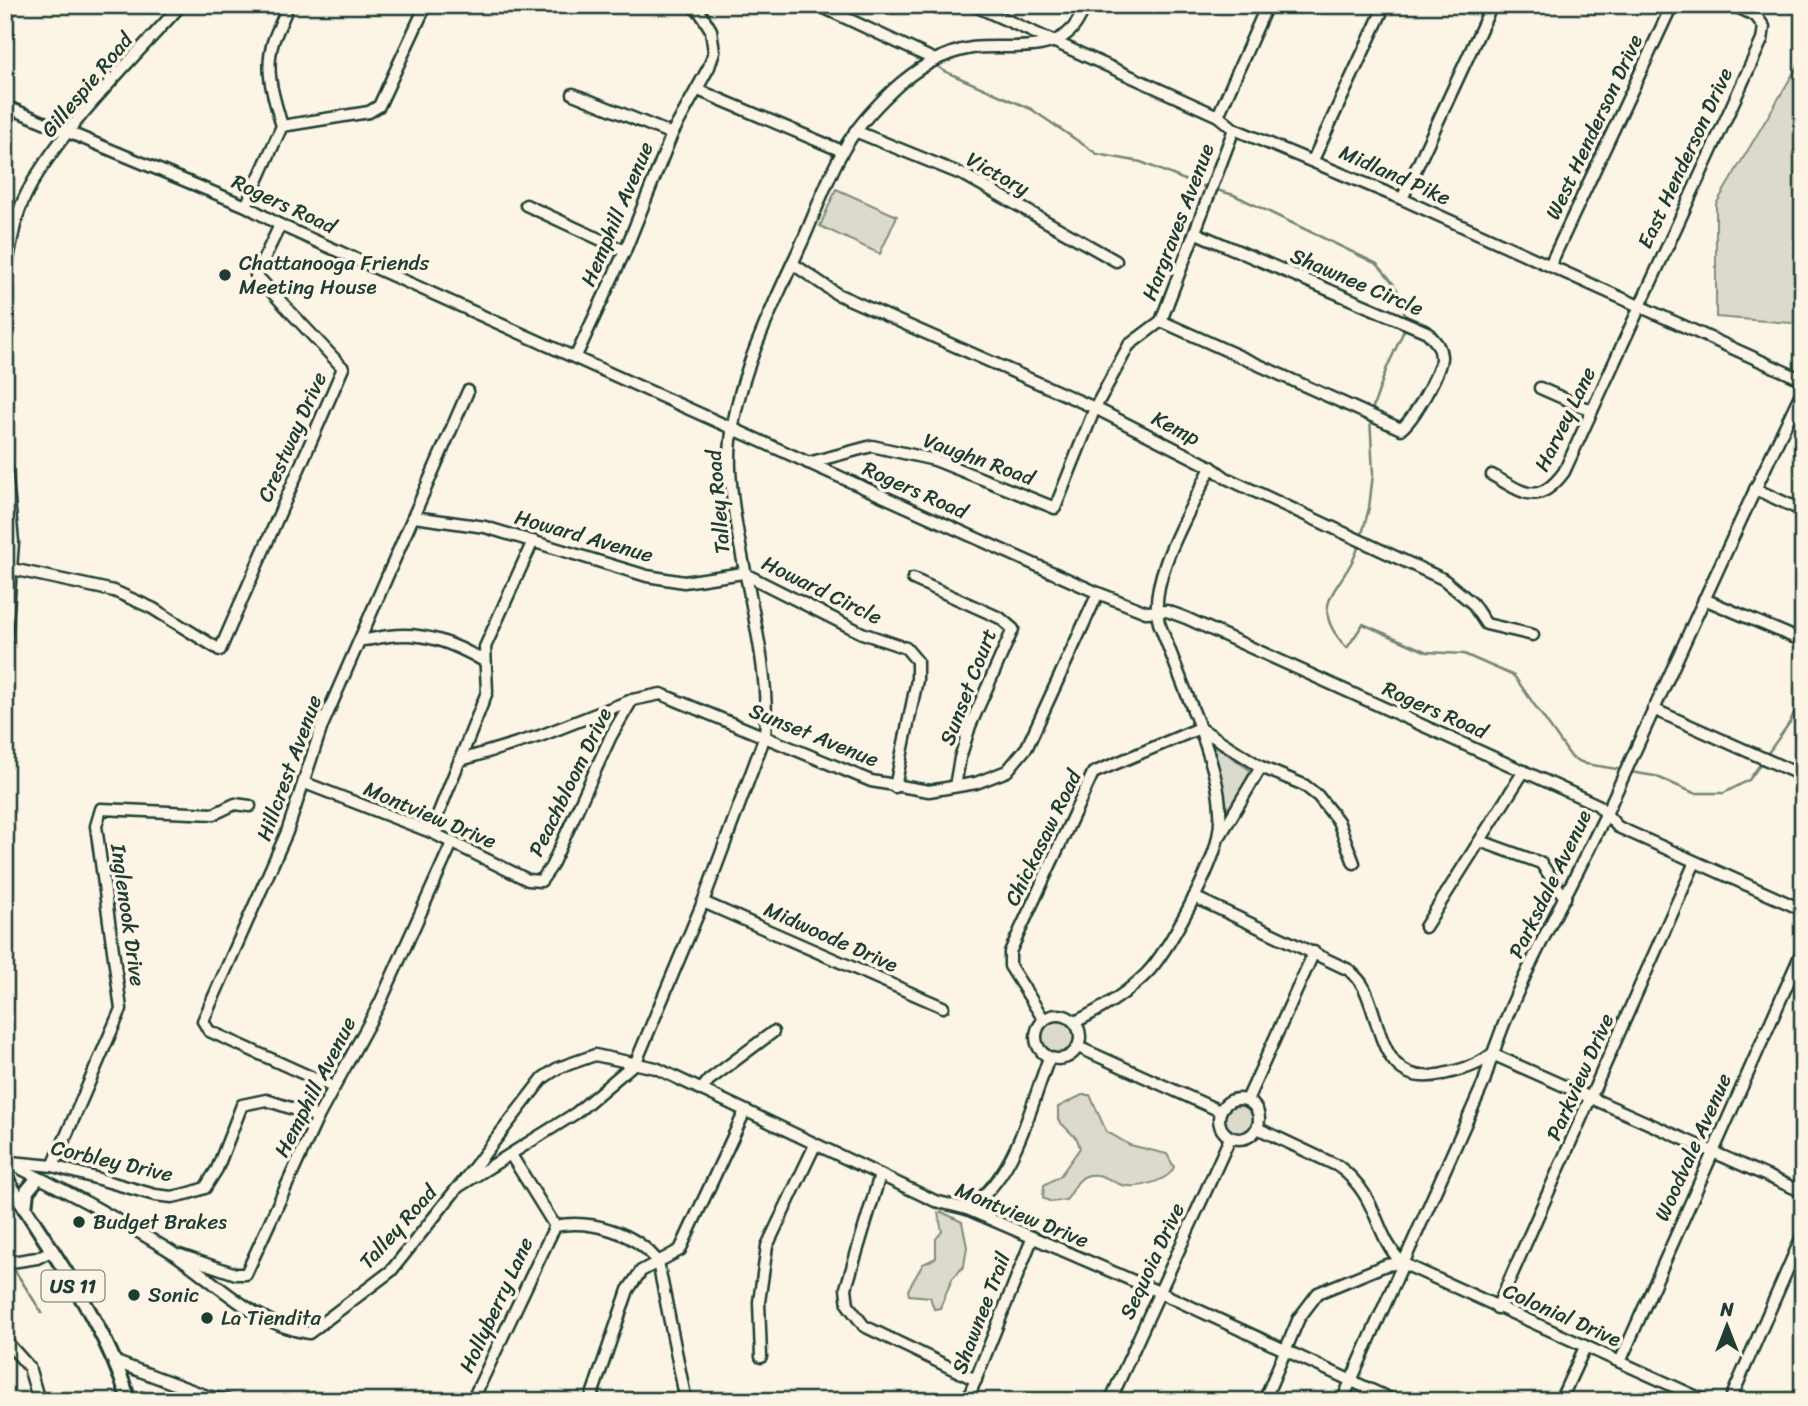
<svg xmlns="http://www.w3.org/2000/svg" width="1808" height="1406" viewBox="0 0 1808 1406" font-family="Sriracha,sans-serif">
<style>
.green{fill:#dcdacc;stroke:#7e8c80;stroke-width:2}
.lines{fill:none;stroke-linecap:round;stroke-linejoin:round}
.stream{stroke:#758479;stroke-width:2.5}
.minor-casing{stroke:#1f3d34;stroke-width:15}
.major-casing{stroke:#1f3d34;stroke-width:18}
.minor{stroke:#fcf5e5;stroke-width:10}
.major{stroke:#fcf5e5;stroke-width:12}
.poi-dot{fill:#1f3d34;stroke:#fcf5e5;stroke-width:2.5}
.labels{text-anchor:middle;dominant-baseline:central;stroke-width:7;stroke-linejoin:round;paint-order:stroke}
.shield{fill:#fcf5e5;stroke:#617469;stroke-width:2}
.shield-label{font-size:19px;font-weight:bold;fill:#1f3d34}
.street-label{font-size:21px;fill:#1f3d34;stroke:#fcf5e5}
.poi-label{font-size:21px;fill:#1f3d34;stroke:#fcf5e5;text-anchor:start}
</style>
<rect width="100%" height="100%" fill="#fcf5e5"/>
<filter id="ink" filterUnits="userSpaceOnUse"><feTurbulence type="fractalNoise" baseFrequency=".0143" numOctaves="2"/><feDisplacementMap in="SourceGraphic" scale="14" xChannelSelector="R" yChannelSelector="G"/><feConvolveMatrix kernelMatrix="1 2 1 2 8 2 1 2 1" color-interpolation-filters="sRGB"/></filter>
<g filter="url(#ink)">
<g class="green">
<polygon points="1803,57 1803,324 1716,317 1716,204"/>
<polygon points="836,189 897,216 880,254 820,226"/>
<polygon points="1214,745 1251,771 1227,816 1224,815 1224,797 1211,746"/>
<circle cx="1058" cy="1038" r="17"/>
<path d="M1082,1095H1090L1106,1131L1130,1145L1167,1154L1174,1167C1168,1182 1136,1189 1122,1185C1109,1181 1100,1171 1086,1176C1075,1180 1074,1192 1066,1200L1051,1202L1043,1198L1044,1185L1060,1176L1080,1148L1077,1139L1058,1120V1107Z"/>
<circle cx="1238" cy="1120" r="16"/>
<polygon points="942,1212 962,1222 967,1247 964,1266 952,1279 940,1308 934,1309 930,1297 909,1295 908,1290 923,1264 936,1258 936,1239 942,1231 938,1213"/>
</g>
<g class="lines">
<g class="stream">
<path d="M935,64L944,71L1031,109L1097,154L1141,162L1192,183L1234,195L1377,264C1393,281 1404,295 1405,320"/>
<polyline points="1361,538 1369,508 1373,474 1370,416 1386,370 1406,326"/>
<path d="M1359,545C1347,588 1302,601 1347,648L1363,624L1427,652L1464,654L1514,676L1572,758L1586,764L1623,770"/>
<polyline points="1630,772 1655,776 1694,793 1724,793 1749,780 1790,722 1803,692"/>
<polyline points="12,1266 42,1313"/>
<polyline points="141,1391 166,1401"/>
</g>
<g class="minor-casing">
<g id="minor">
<polyline points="818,5 935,60"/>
<polyline points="973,5 1218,116 1234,129 1402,199 1803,380"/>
<polyline points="5,19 11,5"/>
<polyline points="698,90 842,151"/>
<polyline points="573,94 672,134"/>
<polyline points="5,106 246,206 280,225 1098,593 1146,612 1167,611 1186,618 1598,805 1618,827 1803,910"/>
<polyline points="1218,116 1267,5"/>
<polyline points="282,126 369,112 379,106 426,5"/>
<polyline points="855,131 966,176 1116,261"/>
<polyline points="1313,160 1385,5"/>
<polyline points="1402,199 1492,5"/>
<polyline points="526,205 625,251"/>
<path d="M246,206L282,126C274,98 264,72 273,42C277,30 284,18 288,5"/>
<polyline points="793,264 837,294 1095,408 1211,467 1226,478 1443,579 1472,603 1486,624 1533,635"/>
<polyline points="1550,265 1672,5"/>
<path d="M5,274C10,253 12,231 19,211C41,148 135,57 181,5"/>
<path d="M1161,321L1401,429C1413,420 1442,371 1441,356C1440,345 1434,340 1427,332L1196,233"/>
<polyline points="576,356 625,251 672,134 709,67 714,52 711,30 700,12 690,5"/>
<polyline points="1540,388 1592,411"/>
<polyline points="5,458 13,542 5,651"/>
<polyline points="808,463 872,446 935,460 1055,508 1095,408 1129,345 1161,321 1234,129"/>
<path d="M1211,467C1193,507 1146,580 1159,623L1200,728L1261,767L1304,785L1318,796L1338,821L1354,863"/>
<path d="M1492,475C1524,493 1538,507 1564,472L1762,40L1764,27L1756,16L1733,5"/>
<polyline points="1755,489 1803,511"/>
<polyline points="414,517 485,527 647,576 684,582 743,573 862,633 906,648 917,661 917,680 895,787"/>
<polyline points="12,569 114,591 152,608 220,650 343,368 256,275 280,225"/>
<polyline points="913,579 1000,618 1013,629 970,726 960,758 955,786"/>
<polyline points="1704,599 1803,641"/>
<path d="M362,640C372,640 379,637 389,636C424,631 455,644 484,661"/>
<polyline points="1653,709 1803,776"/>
<polyline points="461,760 540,736 632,700 661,694 871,781 929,791 976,783 1007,771 1027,747 1098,593"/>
<polyline points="305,783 431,832 528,880 541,881 551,867 611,736 632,700"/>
<polyline points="431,832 487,692 485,647 533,541"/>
<polyline points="1220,836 1261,767"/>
<polyline points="1480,841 1541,863 1565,898"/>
<path d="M1194,897L1349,970C1354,975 1360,980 1363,986C1382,1020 1379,1090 1443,1074C1461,1070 1477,1066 1492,1054L1803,1192"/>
<polyline points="703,902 943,1007"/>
<polyline points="1425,927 1524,771"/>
<circle cx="1058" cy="1037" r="22"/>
<path d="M1044,1020L1010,966V952L1093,773L1200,728C1211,762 1226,800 1218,837C1212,869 1168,952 1146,974C1126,994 1100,1010 1075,1022"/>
<polyline points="1078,1047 1220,1111"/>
<polyline points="333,1087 209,1031 203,1021 287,832 322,726 468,391"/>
<polyline points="701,1090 709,1080 773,1032"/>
<circle cx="1239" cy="1119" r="20"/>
<polyline points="1247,1100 1314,952"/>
<path d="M1257,1128L1338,1166C1380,1197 1373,1233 1402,1263L1706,1401"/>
<path d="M511,1155L555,1226C590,1219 636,1232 658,1262L686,1401"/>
<path d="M5,1161C60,1187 115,1217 167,1249C213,1278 253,1325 309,1333L391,1271L458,1187L576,1113L636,1062L703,902L765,736C772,651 734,556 730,469C727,392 773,307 804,238C817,209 827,178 843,151C856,127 874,108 893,90C914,70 943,52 972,48C1002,44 1050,55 1073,28C1078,22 1082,13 1086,5"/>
<polyline points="11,1162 53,1166 155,1195 172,1197 190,1193 205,1188 217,1169 242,1105 266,1100 318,1117"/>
<polyline points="53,1166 121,1009 96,826 101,809 214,814 235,804 250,806"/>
<polyline points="880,1175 846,1288 848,1305 864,1326 976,1380"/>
<polyline points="462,1183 543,1078 558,1068 595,1055 656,1068 935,1201 967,1209 1159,1292 1395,1401"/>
<path d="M967,1209C1016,1177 1029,1110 1049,1058"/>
<polyline points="180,1255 236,1274 246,1274 318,1117 380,1003 452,843"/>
<polyline points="5,1263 37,1258 51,1251"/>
<polyline points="1497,1308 1695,862"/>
<polyline points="5,1340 29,1367 39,1401"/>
<polyline points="761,1357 759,1302 767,1246 815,1145"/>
<polyline points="116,1362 207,1396 229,1401"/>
<polyline points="1620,1362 1803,949"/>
<polyline points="472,1401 555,1226"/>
<polyline points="590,1401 628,1290 641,1271 680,1250 745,1111"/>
<polyline points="967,1401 1032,1239"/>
<polyline points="1110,1401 1230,1138"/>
<polyline points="1264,1401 1299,1318 1318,1293 1386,1265 1402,1263"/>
<path d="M1342,1401L1484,1082C1511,987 1565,902 1607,812C1672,671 1735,529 1803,389"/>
<polyline points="1560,1401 1585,1347"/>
<polyline points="1730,1401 1803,1234"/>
</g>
</g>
<g class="major-casing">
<g id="major">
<path d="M5,1176C49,1250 104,1319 129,1401"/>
<polyline points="25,1209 27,1191 37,1179"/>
</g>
</g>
<use href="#minor" class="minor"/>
<use href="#major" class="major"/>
</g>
</g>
<g class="poi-dot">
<circle cx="225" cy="275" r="7"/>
<circle cx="79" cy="1222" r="7"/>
<circle cx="134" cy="1295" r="7"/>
<circle cx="207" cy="1318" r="7"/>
</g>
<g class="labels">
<rect class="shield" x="41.5" y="1270.5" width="63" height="31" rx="5"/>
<g class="shield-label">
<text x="73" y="1286">US 11</text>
</g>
<g class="street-label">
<text transform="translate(87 85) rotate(-50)">Gillespie Road</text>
<text transform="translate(1594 127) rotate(-65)">West Henderson Drive</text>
<text transform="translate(1685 158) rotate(-65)">East Henderson Drive</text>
<text transform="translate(998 174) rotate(29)">Victory</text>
<text transform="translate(1395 175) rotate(24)">Midland Pike</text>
<text transform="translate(284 204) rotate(25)">Rogers Road</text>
<text transform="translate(617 214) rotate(-67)">Hemphill Avenue</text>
<text transform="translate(1178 222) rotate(-69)">Hargraves Avenue</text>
<text transform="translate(1357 282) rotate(23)">Shawnee Circle</text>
<text transform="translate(1565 419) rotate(-64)">Harvey Lane</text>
<text transform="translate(1176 428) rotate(27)">Kemp</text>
<text transform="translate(292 437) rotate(-66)">Crestway Drive</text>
<text transform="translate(979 459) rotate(20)">Vaughn Road</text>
<text transform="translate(915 490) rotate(24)">Rogers Road</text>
<text transform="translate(718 502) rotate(-95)">Talley Road</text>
<text transform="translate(584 536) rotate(16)">Howard Avenue</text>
<text transform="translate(822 590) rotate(26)">Howard Circle</text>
<text transform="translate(968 687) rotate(-69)">Sunset Court</text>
<text transform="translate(1435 710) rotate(24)">Rogers Road</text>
<text transform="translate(814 735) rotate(22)">Sunset Avenue</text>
<text transform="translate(289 768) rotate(-70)">Hillcrest Avenue</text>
<text transform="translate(570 782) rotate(-64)">Peachbloom Drive</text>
<text transform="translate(430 815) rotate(23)">Montview Drive</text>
<text transform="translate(1043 838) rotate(-64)">Chickasaw Road</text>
<text transform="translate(1550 884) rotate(-64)">Parksdale Avenue</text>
<text transform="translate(128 915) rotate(82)">Inglenook Drive</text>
<text transform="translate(831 937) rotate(24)">Midwoode Drive</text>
<text transform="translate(1580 1077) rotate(-66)">Parkview Drive</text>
<text transform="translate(315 1087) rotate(-63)">Hemphill Avenue</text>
<text transform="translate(1693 1147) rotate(-66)">Woodvale Avenue</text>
<text transform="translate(112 1161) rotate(13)">Corbley Drive</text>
<text transform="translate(1022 1215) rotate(22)">Montview Drive</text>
<text transform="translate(398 1227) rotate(-48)">Talley Road</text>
<text transform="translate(1152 1261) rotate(-65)">Sequoia Drive</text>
<text transform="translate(496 1305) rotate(-65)">Hollyberry Lane</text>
<text transform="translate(981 1313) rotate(-69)">Shawnee Trail</text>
<text transform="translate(1562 1315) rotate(24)">Colonial Drive</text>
</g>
<g class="poi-label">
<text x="239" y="263">Chattanooga Friends<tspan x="239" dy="24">Meeting House</tspan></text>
<text x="93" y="1222">Budget Brakes</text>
<text x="148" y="1295">Sonic</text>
<text x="221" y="1318">La Tiendita</text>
</g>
</g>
<rect width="1808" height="1406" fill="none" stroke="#fcf5e5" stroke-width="28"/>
<rect x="14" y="14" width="1780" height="1378" fill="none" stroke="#1f3d34" stroke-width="2.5" filter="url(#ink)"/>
<g transform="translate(1727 1326)" stroke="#fcf5e5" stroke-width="5" paint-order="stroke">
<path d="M0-5L12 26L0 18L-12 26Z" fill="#1f3d34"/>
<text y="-10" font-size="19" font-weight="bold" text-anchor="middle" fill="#1f3d34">N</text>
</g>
</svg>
